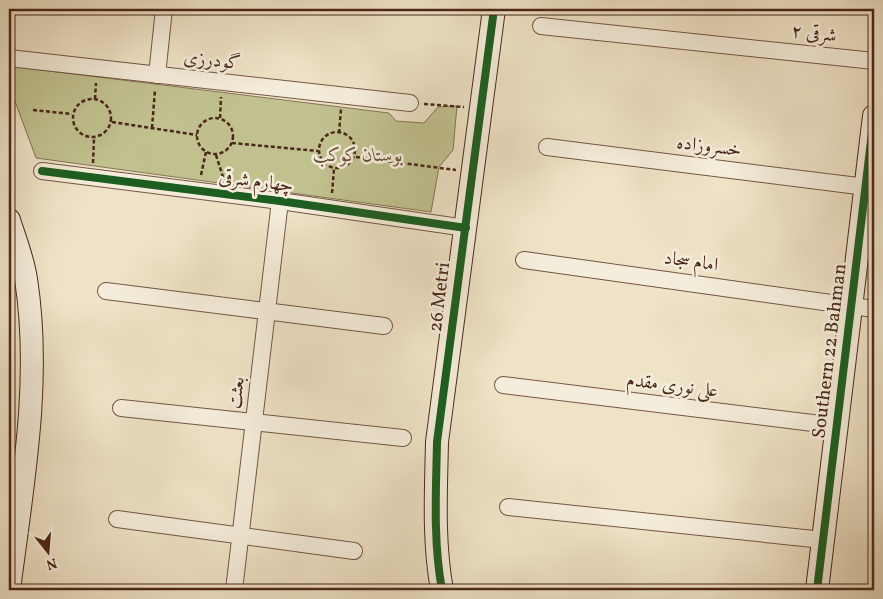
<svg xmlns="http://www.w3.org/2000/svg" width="883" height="599" viewBox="0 0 883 599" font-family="Vollkorn,Amiri,serif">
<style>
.green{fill:#c1c190;stroke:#867454}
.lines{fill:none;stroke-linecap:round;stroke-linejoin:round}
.street-casing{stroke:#745644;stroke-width:18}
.secondary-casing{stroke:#4b2719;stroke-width:24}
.path{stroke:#4b2719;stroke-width:2.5;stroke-dasharray:4 2.5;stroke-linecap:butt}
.street{stroke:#f5eddb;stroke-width:16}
.secondary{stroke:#f5eddb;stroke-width:22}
.cycleway-casing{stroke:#f5eddb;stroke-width:11}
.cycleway{stroke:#1b5e20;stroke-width:8}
.labels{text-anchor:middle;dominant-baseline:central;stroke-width:5;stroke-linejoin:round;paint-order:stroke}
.street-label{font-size:19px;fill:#4b2719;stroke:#f5eddb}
.park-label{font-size:19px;font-style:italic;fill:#684e37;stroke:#f5eddb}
</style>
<rect width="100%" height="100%" fill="#efe3c7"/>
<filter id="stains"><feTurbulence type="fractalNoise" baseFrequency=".004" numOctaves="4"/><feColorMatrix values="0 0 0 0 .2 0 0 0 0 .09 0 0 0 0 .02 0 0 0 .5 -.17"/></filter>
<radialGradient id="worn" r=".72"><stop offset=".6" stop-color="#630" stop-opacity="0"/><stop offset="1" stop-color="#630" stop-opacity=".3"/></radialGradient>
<polygon class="green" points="9,66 389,113 396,121 424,123 438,107 457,106 453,150 439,167 431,212 36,158 9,85"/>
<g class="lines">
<g class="street-casing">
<g id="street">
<polyline points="541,26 874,61"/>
<polyline points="9,58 410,103"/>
<polyline points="157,75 164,9"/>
<polyline points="547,147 866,187"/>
<polyline points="42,171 280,201 466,228"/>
<polyline points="524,260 874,309"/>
<polyline points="106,291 384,326"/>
<polyline points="503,385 837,426"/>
<polyline points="121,408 403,438"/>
<polyline points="508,507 823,540"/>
<polyline points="117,519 354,551"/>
<polyline points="234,590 280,201"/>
</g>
</g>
<g class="secondary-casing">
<g id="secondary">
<path d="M9,220C15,239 23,259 26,279C42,382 22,487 9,590"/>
<path d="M442,590C433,541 436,491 437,442L494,9"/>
<polyline points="817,590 874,116"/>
</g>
</g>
<g class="path">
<circle cx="92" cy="118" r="19"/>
<polyline points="95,99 96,83"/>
<polyline points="424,104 464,107"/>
<polyline points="33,110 72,114"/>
<circle cx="215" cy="136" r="18"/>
<polyline points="220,118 221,97"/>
<polyline points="112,122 197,135"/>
<polyline points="152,128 155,90"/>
<circle cx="337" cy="150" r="18"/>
<polyline points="339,133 341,109"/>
<polyline points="232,143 318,151"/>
<polyline points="216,155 224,180"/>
<polyline points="356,157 456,170"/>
<polyline points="93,163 94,138"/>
<polyline points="201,175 206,152"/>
<polyline points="332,193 334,169"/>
</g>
<use href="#street" class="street"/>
<use href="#secondary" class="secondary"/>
<g class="cycleway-casing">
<g id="cycleway">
<polyline points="42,171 280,201 466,228"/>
<path d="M442,590C433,541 436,491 437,442L494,9"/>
<polyline points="817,590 874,116"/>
</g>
</g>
<use href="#cycleway" class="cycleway"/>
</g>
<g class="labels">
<g class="street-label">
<text transform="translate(814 34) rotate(6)">۲ شرقی</text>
<text transform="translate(212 61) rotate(6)">گودرزی</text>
<text transform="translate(709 147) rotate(7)">خسروزاده</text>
<text transform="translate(256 182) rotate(7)">چهارم شرقی</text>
<text transform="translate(691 262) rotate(8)">امام سجاد</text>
<text transform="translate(440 297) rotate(-83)">26 Metri</text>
<text transform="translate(830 351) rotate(-83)">Southern 22 Bahman</text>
<text transform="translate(672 386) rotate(7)">علی نوری مقدم</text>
<text transform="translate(237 393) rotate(-83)">بعثت</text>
</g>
<g class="park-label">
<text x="358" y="156">بوستان کوکب</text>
</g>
</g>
<rect width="883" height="599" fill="none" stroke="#efe3c7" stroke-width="30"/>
<rect x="10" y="10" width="863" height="579" fill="none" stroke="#4b2719" stroke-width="2.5"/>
<rect x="15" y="15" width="853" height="569" fill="none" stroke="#4b2719"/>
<g transform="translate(48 552) rotate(163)" stroke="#f5eddb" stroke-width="4" paint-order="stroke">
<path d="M0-4L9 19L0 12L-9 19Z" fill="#4b2719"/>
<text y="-8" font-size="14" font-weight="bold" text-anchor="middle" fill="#4b2719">N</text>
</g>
<rect width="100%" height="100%" filter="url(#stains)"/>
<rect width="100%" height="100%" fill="url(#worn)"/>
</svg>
